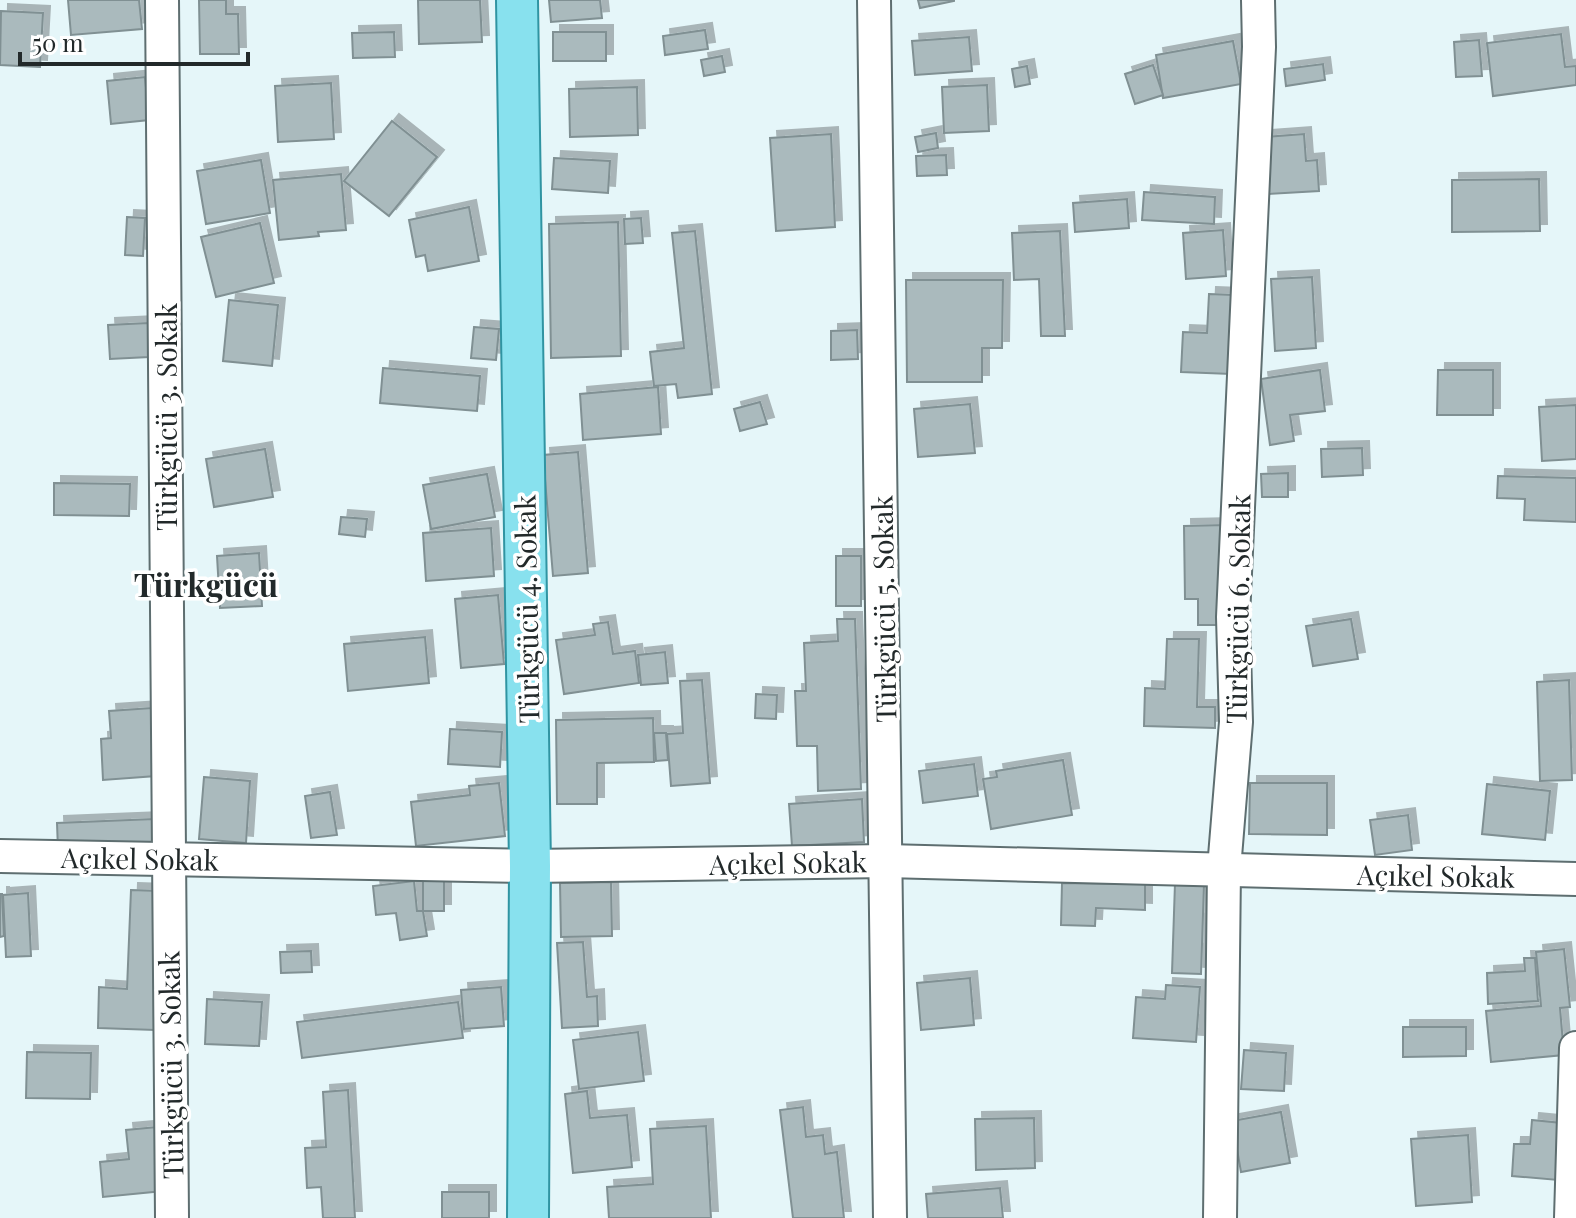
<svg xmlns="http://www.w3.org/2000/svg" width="1576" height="1218" viewBox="0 0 1576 1218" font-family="'Playfair Display',serif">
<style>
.building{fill:#aababd;stroke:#809093;stroke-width:2;filter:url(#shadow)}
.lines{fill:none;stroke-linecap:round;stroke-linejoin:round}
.minor-casing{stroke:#5e6e70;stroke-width:36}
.major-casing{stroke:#3094a2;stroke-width:44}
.minor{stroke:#fff;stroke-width:32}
.major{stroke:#88e1ee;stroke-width:40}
.labels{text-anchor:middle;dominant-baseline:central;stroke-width:7;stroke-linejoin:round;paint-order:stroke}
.street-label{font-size:28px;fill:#22292a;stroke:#fff}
.quarter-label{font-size:32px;font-weight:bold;fill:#22292a;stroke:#fff}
</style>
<defs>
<filter id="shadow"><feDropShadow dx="7" dy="-7" stdDeviation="0" flood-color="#0004"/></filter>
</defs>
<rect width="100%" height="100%" fill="#e5f6f9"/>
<g class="building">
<polygon points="68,0 139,0 142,29 71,35"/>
<polygon points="199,0 226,0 226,14 238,14 239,54 200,54"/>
<polygon points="418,0 480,0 482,42 419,44"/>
<polygon points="549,0 600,0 602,18 551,22"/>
<polygon points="918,0 954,0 954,1 920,8"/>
<polygon points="1,11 43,13 40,67 0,65"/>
<polygon points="705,30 708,49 665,55 663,36"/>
<polygon points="394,32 395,57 353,58 352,33"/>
<rect x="553" y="32" width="53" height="29"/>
<polygon points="1561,34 1565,67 1576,66 1576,85 1493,96 1487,43"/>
<polygon points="969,37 972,71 915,75 912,41"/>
<polygon points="1479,40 1482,76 1456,77 1454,42"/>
<polygon points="1233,41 1241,84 1163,98 1156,55"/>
<polygon points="722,56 725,72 704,76 701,60"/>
<polygon points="1323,64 1325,80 1286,86 1284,69"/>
<polygon points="1153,65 1163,95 1135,104 1125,74"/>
<polygon points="1027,66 1030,84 1015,87 1012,69"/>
<polygon points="145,77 149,120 111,124 107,81"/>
<polygon points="331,83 334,139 278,142 275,86"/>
<polygon points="987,85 989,131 944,133 942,87"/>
<polygon points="637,87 638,135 570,137 569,89"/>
<polygon points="392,121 437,157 389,216 344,181"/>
<polygon points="936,133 938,148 918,152 915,137"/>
<polygon points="831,134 835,227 776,231 770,138"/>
<polygon points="1304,134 1306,161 1317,160 1319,191 1268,194 1265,137"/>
<polygon points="946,155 947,175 917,176 916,156"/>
<polygon points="554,158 610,161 608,193 552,189"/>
<polygon points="261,160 270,213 206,224 197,171"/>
<polygon points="341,174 346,230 318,232 319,236 279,240 273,180"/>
<polygon points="1539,179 1540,231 1452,232 1452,180"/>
<polygon points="1144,192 1215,197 1214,224 1142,220"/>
<polygon points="1127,199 1129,228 1075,232 1073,203"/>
<polygon points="469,207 479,261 428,271 425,255 416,257 409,220"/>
<polygon points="127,217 145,218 143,256 125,255"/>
<polygon points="641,218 643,243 625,244 624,219"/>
<polygon points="618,222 621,356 551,358 549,224"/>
<polygon points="260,223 274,283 216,297 201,237"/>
<polygon points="1223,230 1226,276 1186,279 1183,233"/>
<polygon points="695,231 712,394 678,398 676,384 654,386 650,352 684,348 672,233"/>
<polygon points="1060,231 1065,336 1041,336 1039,279 1014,280 1012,233"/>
<polygon points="1312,277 1316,348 1275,351 1271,279"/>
<polygon points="906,280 1003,280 1002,348 982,348 982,382 907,382"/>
<polygon points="1209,294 1234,295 1231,374 1181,372 1183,332 1207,333"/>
<polygon points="229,300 278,305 272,366 223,361"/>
<polygon points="148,323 149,357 110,359 108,325"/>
<polygon points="474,327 499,329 496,360 471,358"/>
<polygon points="857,330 858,359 831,360 831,331"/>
<polygon points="383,368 480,376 477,411 380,403"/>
<polygon points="1320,370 1325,411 1290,415 1294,441 1270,445 1261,379"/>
<polygon points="1438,370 1493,370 1493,415 1437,415"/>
<polygon points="658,387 661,434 583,440 580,394"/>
<polygon points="760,402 767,424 740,431 734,409"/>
<polygon points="970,404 975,453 918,457 914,409"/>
<polygon points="1576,405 1576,459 1542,461 1539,407"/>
<polygon points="1362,448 1363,475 1322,477 1321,449"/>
<polygon points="265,449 273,497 214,507 206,459"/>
<polygon points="578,452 588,573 553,576 543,455"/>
<polygon points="1288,473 1288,497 1262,497 1261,474"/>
<polygon points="487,474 495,517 431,529 423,485"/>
<polygon points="1498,476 1576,478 1576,522 1524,520 1525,499 1497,498"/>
<polygon points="54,483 130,484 129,516 54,515"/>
<polygon points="341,517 367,519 365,537 339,534"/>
<polygon points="1225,525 1226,625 1198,625 1198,599 1185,599 1184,526"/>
<polygon points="491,528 494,576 426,581 423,533"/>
<polygon points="259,553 262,606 220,608 217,556"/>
<rect x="836" y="556" width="25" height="50"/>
<polygon points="498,595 504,664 461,668 455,599"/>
<polygon points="837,619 855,619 861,789 818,791 817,746 797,746 795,691 806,691 804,643 838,641"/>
<polygon points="1351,619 1358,659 1313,666 1306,626"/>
<polygon points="608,622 613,654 635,651 639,683 564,694 556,640 595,635 593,624"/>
<polygon points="425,637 429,683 348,691 344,644"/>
<polygon points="1167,639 1199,639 1197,707 1215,707 1215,728 1144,726 1145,688 1165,689"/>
<polygon points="665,652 668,683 641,685 638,655"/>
<polygon points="702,680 710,783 671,786 667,734 683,733 680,681"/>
<polygon points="1569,680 1572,780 1540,781 1537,682"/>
<polygon points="756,694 777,695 776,719 755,718"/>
<polygon points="152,708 156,776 103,780 101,739 111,738 109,711"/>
<polygon points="653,718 654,762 597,763 597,804 557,804 556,720"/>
<polygon points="450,729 502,732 500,767 448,764"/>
<polygon points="654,733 666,733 668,760 656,761"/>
<polygon points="1063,760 1072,815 991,829 983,779 997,777 996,771"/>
<polygon points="974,764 978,796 923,803 919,771"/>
<polygon points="204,777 250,781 246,843 199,839"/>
<polygon points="499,783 505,836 416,846 411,802 470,795 469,786"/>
<polygon points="1250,783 1327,783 1327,835 1249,834"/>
<polygon points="1487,784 1550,791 1545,840 1482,834"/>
<polygon points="330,792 337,835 311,838 305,796"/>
<polygon points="862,799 864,842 792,846 789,804"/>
<polygon points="1408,815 1412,850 1375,855 1370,820"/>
<polygon points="154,819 155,846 58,850 57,823"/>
<polygon points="414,881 417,911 423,911 427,936 400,940 396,913 376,915 373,886"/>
<rect x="423" y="881" width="21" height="30"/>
<polygon points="611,882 612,936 561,937 560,883"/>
<polygon points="1062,883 1145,884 1145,910 1096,908 1095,926 1061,925"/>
<polygon points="1175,883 1204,884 1201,974 1172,973"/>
<polygon points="131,890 159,891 155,1030 98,1028 99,987 127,989"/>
<polygon points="28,893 31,956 6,957 3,895"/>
<polygon points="0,894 2,894 4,936 0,937"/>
<polygon points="583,942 587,997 597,996 598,1026 562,1028 557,943"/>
<polygon points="1564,949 1570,1007 1560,1008 1564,1055 1491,1062 1486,1011 1541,1006 1536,952"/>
<polygon points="311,951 312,972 281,973 280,952"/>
<polygon points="1524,958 1535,958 1538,1001 1488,1004 1487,973 1525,971"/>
<polygon points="970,978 974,1025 921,1030 917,983"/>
<polygon points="1166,985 1200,987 1196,1042 1133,1038 1136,997 1165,999"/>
<polygon points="501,987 504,1026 464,1029 461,990"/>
<polygon points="207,999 262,1002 259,1046 205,1044"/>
<polygon points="458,1002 463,1038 302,1058 297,1022"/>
<polygon points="1403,1027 1466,1027 1466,1056 1403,1057"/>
<polygon points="638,1032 644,1081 579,1089 573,1040"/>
<polygon points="1244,1050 1286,1053 1284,1091 1241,1089"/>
<polygon points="27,1052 91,1053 90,1099 26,1098"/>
<polygon points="348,1090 355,1218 323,1218 321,1187 307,1188 305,1148 326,1147 323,1092"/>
<polygon points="587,1091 590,1118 627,1115 632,1167 573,1173 565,1094"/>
<polygon points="803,1107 806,1137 823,1135 825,1154 837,1152 844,1218 793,1218 780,1110"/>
<polygon points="1281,1112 1290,1163 1241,1172 1232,1121"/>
<polygon points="1034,1118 1035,1168 976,1170 975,1119"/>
<polygon points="1532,1120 1562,1123 1558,1180 1512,1176 1514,1144 1530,1144"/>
<polygon points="706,1126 711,1218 609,1218 607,1187 653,1184 650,1129"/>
<polygon points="157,1127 163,1191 103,1197 100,1162 129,1159 126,1130"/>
<polygon points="1468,1135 1472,1202 1416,1206 1411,1139"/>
<polygon points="1000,1188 1003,1218 928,1218 926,1194"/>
<rect x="442" y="1192" width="47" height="26"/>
</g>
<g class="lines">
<g class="minor-casing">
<g id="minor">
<polyline points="162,0 172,1218"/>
<polyline points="874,0 890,1218"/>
<polyline points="0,856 530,866 887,861 1576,879"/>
<polyline points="1220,1218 1224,869 1236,722 1233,617 1259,47 1258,0"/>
<polyline points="1571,1218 1576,1048"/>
</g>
</g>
<g class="major-casing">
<polyline id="major" points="517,0 530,866 528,1218"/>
</g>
<use href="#minor" class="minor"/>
<use href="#major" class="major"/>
</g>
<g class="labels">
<g class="street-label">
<text transform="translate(165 417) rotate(-90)">Türkgücü 3. Sokak</text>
<text transform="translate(526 609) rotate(-91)">Türkgücü 4. Sokak</text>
<text transform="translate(883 609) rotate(-91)">Türkgücü 5. Sokak</text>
<text transform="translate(1237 609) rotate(-89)">Türkgücü 6. Sokak</text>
<text transform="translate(140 858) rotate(1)">Açıkel Sokak</text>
<text transform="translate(788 862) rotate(-1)">Açıkel Sokak</text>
<text transform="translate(1436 875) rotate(1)">Açıkel Sokak</text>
<text transform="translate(170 1065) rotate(-91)">Türkgücü 3. Sokak</text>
</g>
<g class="quarter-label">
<text x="206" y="583">Türkgücü</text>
</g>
</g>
<path d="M20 52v12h228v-12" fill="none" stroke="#22292a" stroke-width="4"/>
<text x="32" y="52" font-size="24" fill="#22292a" stroke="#ffffff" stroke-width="6" paint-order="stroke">50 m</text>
</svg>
